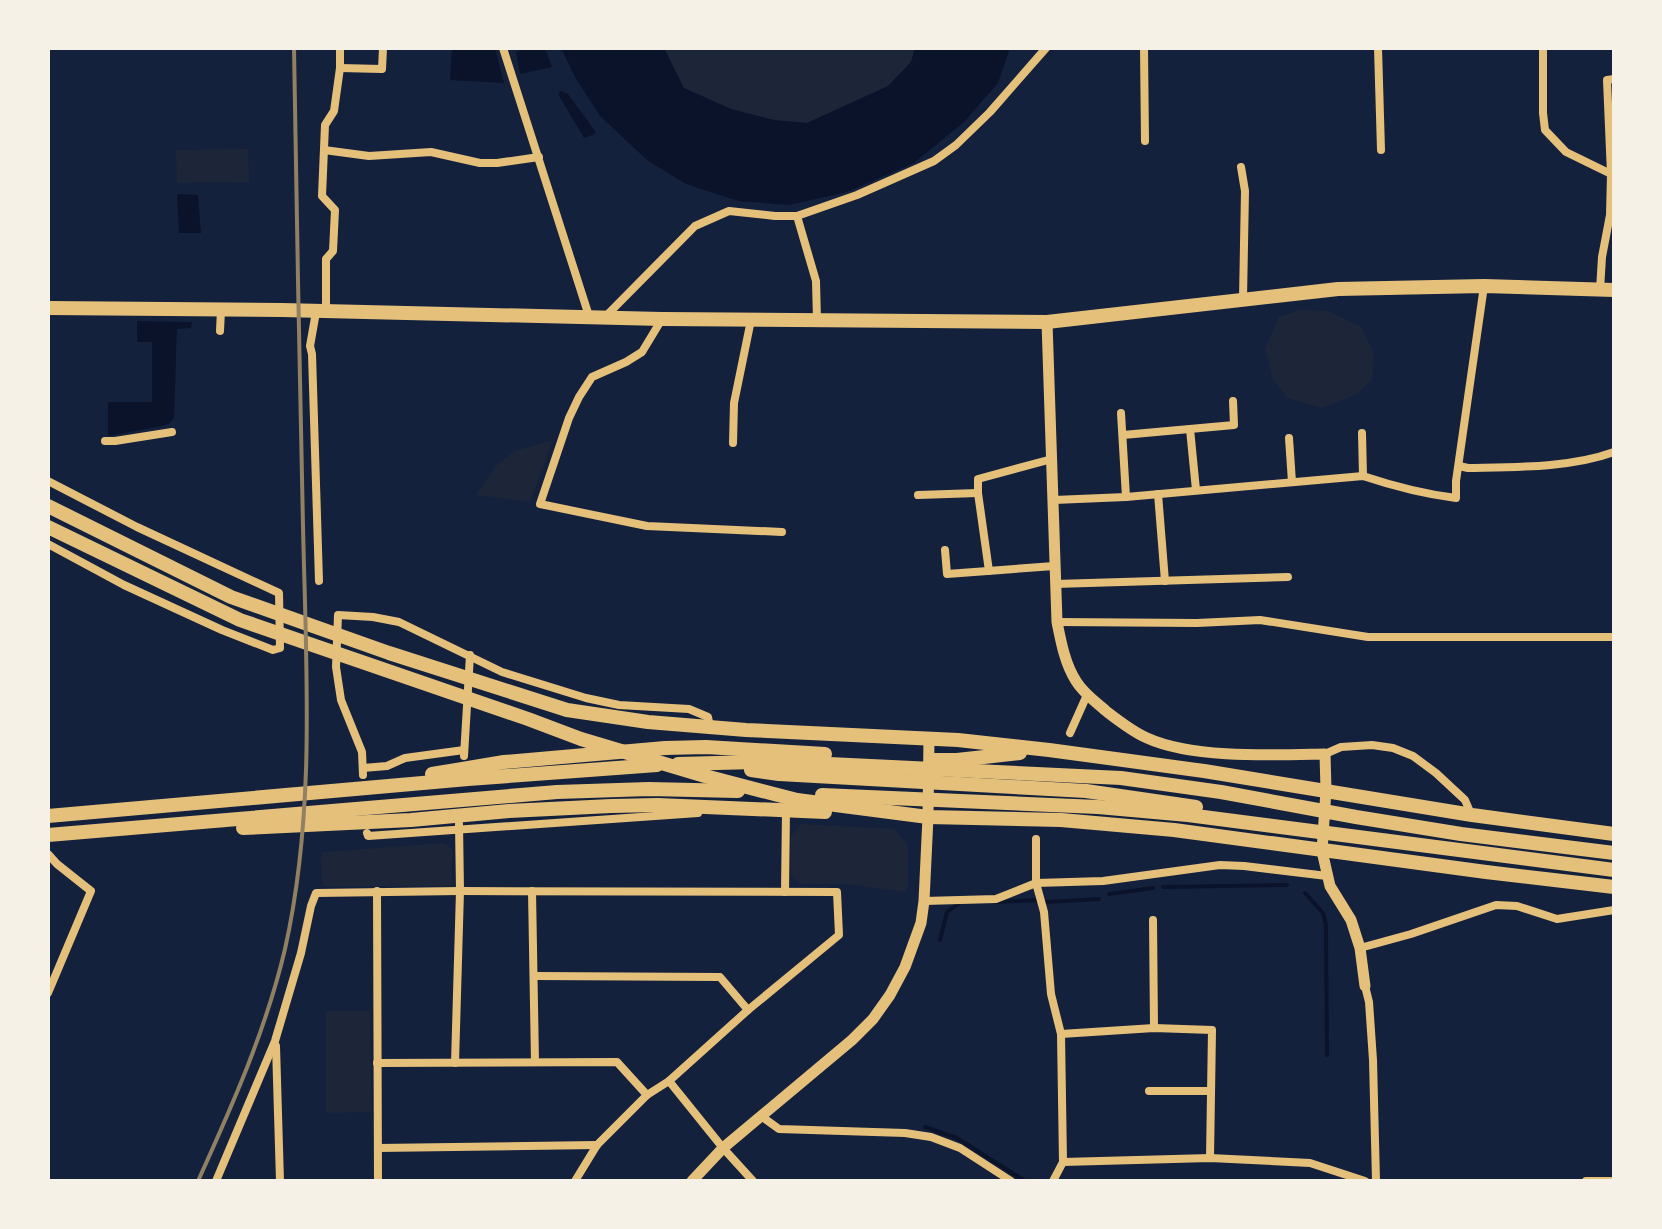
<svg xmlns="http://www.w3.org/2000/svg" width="1662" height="1229" viewBox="0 0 1662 1229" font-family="Montserrat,sans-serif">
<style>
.green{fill:#1d2539}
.water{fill:#0b132b}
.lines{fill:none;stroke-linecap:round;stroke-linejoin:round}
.stream{stroke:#0b132b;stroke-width:4}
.minor{stroke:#e5c07b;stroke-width:8}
.tertiary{stroke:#e5c07b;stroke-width:11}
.trunk{stroke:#e5c07b;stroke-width:14}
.rail{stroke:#918062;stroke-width:4}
</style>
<rect width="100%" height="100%" fill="#14213d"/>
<g class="green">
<polygon points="664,48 915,48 911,62 888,86 807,123 774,120 731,109 684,88"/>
<polygon points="248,149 249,182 177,183 176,150"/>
<polygon points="1299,310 1328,311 1361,327 1374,353 1372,380 1357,394 1321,408 1288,398 1273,380 1265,349 1279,317"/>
<polygon points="553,440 530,502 476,495 496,466 514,451"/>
<polygon points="801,824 894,829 908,845 908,885 905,892 847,884 799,884 791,874 791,836"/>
<polygon points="445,843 452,850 452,886 322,886 321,854 324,852"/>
<polygon points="326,1011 370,1011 371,1112 326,1113"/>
</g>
<g class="water">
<polygon points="452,48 495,48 504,83 450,80"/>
<polygon points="524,48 545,48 552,67 520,74 516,52"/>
<polygon points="561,48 664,48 684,88 731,109 774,120 807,123 888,86 911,62 915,48 1010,48 998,83 964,122 914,163 847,192 789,205 738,201 686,184 647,160 600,116 576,79"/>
<polygon points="561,91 568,94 595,131 595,134 584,138 558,94"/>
<polygon points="177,194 198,195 201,233 179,233"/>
<polygon points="137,321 192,322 191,328 177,329 174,418 170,423 163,426 108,436 108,402 152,402 152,342 137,342"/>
</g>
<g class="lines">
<g class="stream">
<polyline points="1163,887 1287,885"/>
<polyline points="1305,893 1323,913 1326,925 1327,1055"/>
<polyline points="1109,894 1153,888"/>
<polyline points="996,902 1037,900"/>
<polyline points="1047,902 1099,899"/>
<polyline points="940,940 947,912 959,903"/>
<polyline points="925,1127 957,1138 1025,1181"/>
</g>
<g class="minor">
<polyline points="503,48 589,316"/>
<polyline points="1144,48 1145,141"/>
<polyline points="1378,48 1381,150"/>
<polyline points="1543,48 1543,113 1545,130 1566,152 1611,174 1610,215 1602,257 1600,290"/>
<polyline points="340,68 382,69 383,48"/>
<polyline points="324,150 369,156 431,152 480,163 497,163 539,157"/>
<polyline points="1241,167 1245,191 1243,299"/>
<polyline points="1611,174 1607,80 1614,79"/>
<polyline points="797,216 816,281 817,320"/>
<polyline points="316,312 310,346 312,354 319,581"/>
<polyline points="326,312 326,259 333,251 335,210 322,196 325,125 334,111 340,68 340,48"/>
<polyline points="606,316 695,226 729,211 775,216 797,216 857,195 934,161 956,145 990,112 1046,48"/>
<polyline points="662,319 642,352 626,362 592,377 579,397 569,418 540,504 647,526 782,532"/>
<polyline points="220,331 221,310"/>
<polyline points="1121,413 1126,497"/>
<polyline points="1190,429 1196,490"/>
<polyline points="1362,433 1363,476"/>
<polyline points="1123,435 1234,425 1233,401"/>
<polyline points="1289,438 1292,482"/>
<polyline points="105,441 115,441 172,432"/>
<polyline points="733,443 734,403 751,320"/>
<path d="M1459,466L1468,468C1515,467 1570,468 1614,452"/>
<polyline points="48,481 137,527 279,593 280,648 273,650 222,630 124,585 48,544"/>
<polyline points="1158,494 1165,581"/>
<polyline points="918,495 978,493"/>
<path d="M1054,500L1126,497L1363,476C1393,486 1424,494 1456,498V481L1484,286"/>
<polyline points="945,550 947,574 1054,566"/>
<polyline points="989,571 978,493 978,479 1052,459"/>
<polyline points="1055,584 1288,577"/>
<polyline points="1057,622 1197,623 1260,620 1368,637 1614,637"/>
<polyline points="1070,733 1087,695"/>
<polyline points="1325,754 1341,747 1372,745 1393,748 1413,756 1436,773 1465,800 1471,814"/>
<polyline points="464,756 470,655"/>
<polyline points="363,768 387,766 405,758 464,750"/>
<polyline points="363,775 362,752 341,700 336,667 338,615 373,617 399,622 502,672 586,698 619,705 689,709 708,717 710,727"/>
<polyline points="367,833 368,836 698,813"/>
<polyline points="1036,839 1036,883 1044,912 1051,994 1061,1034 1063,1162 1053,1181"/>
<polyline points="377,891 378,1181"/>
<polyline points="532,891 535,1062"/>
<polyline points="785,892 786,810"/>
<polyline points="924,901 996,899 1036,883 1103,881 1220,865 1244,866 1327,876"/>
<polyline points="1153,920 1154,1028"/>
<polyline points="1360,948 1411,934 1496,905 1517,906 1557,919 1614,910"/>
<polyline points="535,976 720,977 748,1010"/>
<polyline points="1365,986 1369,1002 1373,1060 1376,1181"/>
<polyline points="48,993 91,891 57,864 48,854"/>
<polyline points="1061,1034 1154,1028 1212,1030 1210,1158"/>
<polyline points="276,1046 280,1181"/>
<polyline points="377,1063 617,1062 647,1095"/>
<polyline points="455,1063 460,891 459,824"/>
<polyline points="669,1081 723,1148 753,1181"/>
<polyline points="1149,1091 1211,1091"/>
<polyline points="761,1116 779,1129 905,1133 931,1137 960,1148 1011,1181"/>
<polyline points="378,1148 597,1145"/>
<polyline points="1063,1162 1210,1158 1310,1163 1365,1181"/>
<polyline points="216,1181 275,1041 301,953 311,906 316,893 460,891 837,892 839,935 748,1010 669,1081 647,1095 597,1145 575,1181"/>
<polyline points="1586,1181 1614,1181"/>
</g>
<g class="tertiary">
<path d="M1047,322L1057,622C1061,642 1065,664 1076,681C1083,693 1096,702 1106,711C1119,721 1133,732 1147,738C1193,759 1275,755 1325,754L1326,790L1322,851L1330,886L1351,920L1360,948L1365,986"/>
<polyline points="692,1181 723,1148 852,1040 873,1019 890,995 905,967 921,923 924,901 928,817 929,738"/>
</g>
<g class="trunk">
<polyline points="48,308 282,310 662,319 1047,322 1338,289 1484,286 1614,290"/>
<polyline points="48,506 231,597 389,653 567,710 648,722 746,730 958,740 1049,750 1204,771 1472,815 1614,834"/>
<polyline points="48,527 240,620 528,719 581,739 705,776 797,800 928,817 1061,820 1174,830 1486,872 1614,887"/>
<polyline points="934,760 957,760 1020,753"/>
<polyline points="678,764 756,762 829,764 1121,778 1221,792 1356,817 1461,834 1614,853"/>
<polyline points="751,770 779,774 1086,791 1196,807"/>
<polyline points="432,774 504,762 665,748 706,747 825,754"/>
<polyline points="822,795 1098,807 1188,815 1614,870"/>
<polyline points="48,816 468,779 657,765"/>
<polyline points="243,828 411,820 509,811 611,806 658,805 825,812"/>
<polyline points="48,835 557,792 649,789 738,791"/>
</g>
<path class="rail" d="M198,1181C232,1106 266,1030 285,949C316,811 306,667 303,526C299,367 297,207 294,48"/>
</g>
<rect width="1662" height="1229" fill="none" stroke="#f6f1e7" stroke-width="100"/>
</svg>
